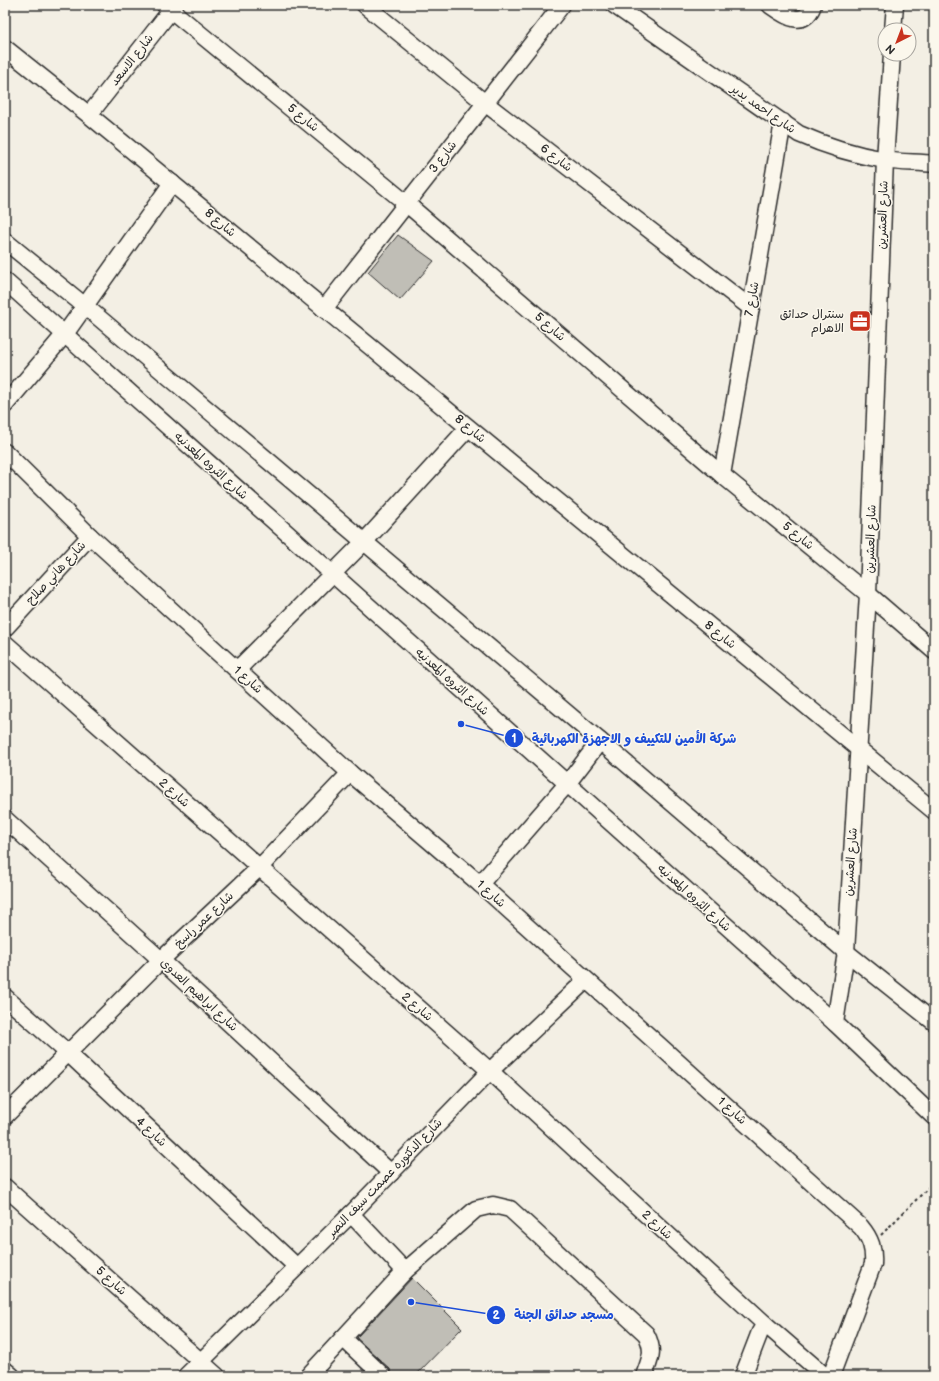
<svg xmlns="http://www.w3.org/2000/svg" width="939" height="1381" viewBox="0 0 939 1381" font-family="'Balsamiq Sans','Playpen Sans Arabic',sans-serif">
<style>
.building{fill:#c0beb6;stroke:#2b2b2b}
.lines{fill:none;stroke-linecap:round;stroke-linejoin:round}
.minor-casing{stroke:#2b2b2b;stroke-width:19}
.path{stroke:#2b2b2b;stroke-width:2;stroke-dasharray:3 3;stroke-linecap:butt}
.minor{stroke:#fbf7ec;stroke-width:16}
.labels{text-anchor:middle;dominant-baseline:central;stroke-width:3;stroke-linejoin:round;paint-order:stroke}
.street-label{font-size:12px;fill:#2b2b2b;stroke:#fbf7ec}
.poi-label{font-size:12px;fill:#2b2b2b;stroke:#fbf7ec;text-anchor:end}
.leader{fill:none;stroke:#1d4ed8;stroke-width:1.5}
.callout-dot{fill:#1d4ed8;stroke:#fbf7ec;stroke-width:1.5}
.mark-label{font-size:12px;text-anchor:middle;font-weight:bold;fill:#fff}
.callout-label{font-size:13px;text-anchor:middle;font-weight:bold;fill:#1d4ed8;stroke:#fbf7ec;stroke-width:3;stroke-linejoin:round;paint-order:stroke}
</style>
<rect width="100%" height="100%" fill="#f3efe4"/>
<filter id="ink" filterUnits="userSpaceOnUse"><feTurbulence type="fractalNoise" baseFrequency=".025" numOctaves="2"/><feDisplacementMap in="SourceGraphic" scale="8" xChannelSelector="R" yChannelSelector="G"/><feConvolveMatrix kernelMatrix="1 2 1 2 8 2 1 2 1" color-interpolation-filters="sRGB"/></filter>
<g filter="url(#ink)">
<g class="building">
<polygon points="398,235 434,261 400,300 368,272"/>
<polygon points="412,1278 462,1328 415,1376 392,1376 390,1369 357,1339 358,1336"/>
</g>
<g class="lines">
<g class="minor-casing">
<g id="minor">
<polyline points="165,5 407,204 722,475 868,594 934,651"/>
<polyline points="365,5 485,103 751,308"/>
<path d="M614,5L799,134C826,146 856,155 885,160C901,163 918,162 934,164"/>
<path d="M770,5C784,15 804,30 813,5"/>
<polyline points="893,30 895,5"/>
<polyline points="5,48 89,115 934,811"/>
<polyline points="89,115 175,5"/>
<polyline points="5,241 85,306 600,741 846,952 934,1022"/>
<polyline points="5,281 835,1023 934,1117"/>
<polyline points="324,309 562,5"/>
<polyline points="5,405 65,334 172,183"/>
<path d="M5,452L90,536L350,773L480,884L861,1227C871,1239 874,1249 873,1264L831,1376"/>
<polyline points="722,475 783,122"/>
<polyline points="5,628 90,536"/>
<polyline points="5,643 490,1071 765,1324 825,1376"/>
<polyline points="237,670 364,542 468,428"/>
<polyline points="5,819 161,960 391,1173"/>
<polyline points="480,884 567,784 600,741"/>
<polyline points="5,997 68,1053 297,1267"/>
<polyline points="835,1023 846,952 868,594 885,160 892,54"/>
<polyline points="5,1116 161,960 259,868 350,773"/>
<polyline points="5,1187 217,1376"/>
<polyline points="351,1214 405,1271"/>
<polyline points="343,1338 383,1376"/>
<polyline points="5,1370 12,1376"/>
<polyline points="186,1376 351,1214 490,1071 586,980"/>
<path d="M308,1376L405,1271L476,1209L493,1205L510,1209L646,1334C655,1351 650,1359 644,1376"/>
<polyline points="743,1376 760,1332 765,1324"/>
</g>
</g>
<polyline class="path" points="881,1235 934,1182"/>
<use href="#minor" class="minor"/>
</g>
</g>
<defs>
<g id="office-square" transform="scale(1.15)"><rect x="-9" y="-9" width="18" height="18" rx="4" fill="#c8321e" stroke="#fbf7ec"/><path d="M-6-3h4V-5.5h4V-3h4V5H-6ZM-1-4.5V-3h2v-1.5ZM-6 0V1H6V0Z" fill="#fff"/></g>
</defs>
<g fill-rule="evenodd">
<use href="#office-square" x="860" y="321"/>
</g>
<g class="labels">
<g class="street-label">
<text transform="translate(132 60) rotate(-52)">شارع الاسعد</text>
<text transform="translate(763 109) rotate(35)">شارع احمد بدير</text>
<text transform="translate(303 118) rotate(39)">شارع 5</text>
<text transform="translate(443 157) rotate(-52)">شارع 3</text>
<text transform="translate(556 158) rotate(38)">شارع 6</text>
<text transform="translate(883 215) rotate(-88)">شارع العشرين</text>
<text transform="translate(220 223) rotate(40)">شارع 8</text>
<text transform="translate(752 299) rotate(-80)">شارع 7</text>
<text transform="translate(550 327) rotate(41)">شارع 5</text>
<text transform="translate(470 429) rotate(40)">شارع 8</text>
<text transform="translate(211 466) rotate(42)">شارع الثروه المعدنيه</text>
<text transform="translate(798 536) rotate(39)">شارع 5</text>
<text transform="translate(871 539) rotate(-88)">شارع العشرين</text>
<text transform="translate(56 573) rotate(-47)">شارع هاني صلاح</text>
<text transform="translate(720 635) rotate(39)">شارع 8</text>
<text transform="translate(248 680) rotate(42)">شارع 1</text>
<text transform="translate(452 682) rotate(42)">شارع الثروه المعدنيه</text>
<text transform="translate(174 793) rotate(42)">شارع 2</text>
<text transform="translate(851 862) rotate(-86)">شارع العشرين</text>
<text transform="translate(491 894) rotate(42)">شارع 1</text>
<text transform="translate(694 898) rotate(42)">شارع الثروه المعدنيه</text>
<text transform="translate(204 920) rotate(-43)">شارع عمر راسخ</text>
<text transform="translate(199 995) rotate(43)">شارع ابراهيم العدوى</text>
<text transform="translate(417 1007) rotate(41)">شارع 2</text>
<text transform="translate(732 1111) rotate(42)">شارع 1</text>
<text transform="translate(151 1132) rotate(43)">شارع 4</text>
<text transform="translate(385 1178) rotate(-46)">شارع الدكتوره عصمت سيف النصر</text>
<text transform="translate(657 1225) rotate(43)">شارع 2</text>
<text transform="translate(111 1281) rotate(42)">شارع 5</text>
</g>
<g class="poi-label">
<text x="844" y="314">سنترال حدائق<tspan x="844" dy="14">الاهرام</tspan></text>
</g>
</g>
<path class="leader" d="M461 724L514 738M411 1302L496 1315"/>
<g class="callout-dot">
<circle cx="461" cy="724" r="4"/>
<circle cx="411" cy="1302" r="4"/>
<circle cx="514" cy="738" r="10"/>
<circle cx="496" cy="1315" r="10"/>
</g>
<g class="mark-label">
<text x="514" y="742">1</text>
<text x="496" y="1319">2</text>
</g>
<g class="callout-label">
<text x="634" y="743">شركة الأمين للتكييف و الاجهزة الكهربائية</text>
<text x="564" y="1319">مسجد حدائق الجنة</text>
</g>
<rect width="939" height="1381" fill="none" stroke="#fbf7ec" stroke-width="20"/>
<rect x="10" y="10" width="919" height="1361" fill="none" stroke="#2b2b2b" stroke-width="1.5" filter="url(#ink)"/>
<g transform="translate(897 42) rotate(222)"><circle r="19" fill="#fbf7ec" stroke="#a8a59f"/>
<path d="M0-3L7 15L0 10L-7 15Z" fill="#c8321e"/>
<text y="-6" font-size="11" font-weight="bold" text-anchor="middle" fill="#2b2b2b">N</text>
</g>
</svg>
